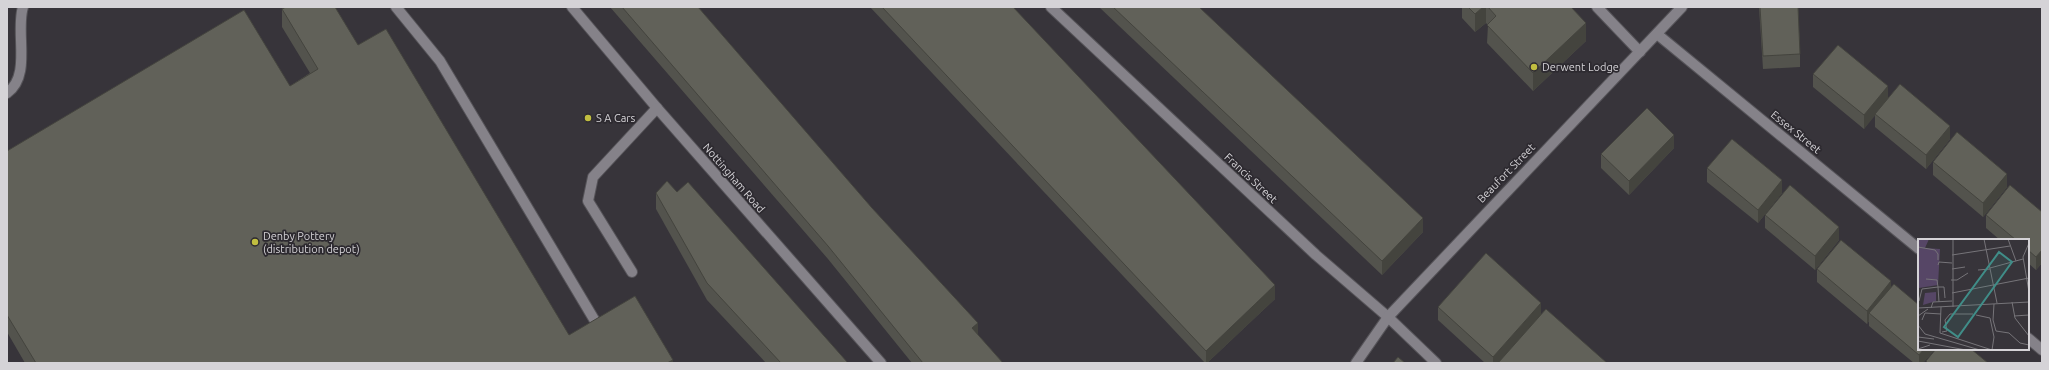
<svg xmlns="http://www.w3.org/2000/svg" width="2049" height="370" viewBox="0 0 2049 370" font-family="Ubuntu,sans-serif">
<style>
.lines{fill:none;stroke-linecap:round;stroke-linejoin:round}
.minor-casing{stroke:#555358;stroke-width:12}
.minor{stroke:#858289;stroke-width:10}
.wall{fill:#53534d}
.shaded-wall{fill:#44443e}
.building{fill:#616159;stroke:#44443e}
.poi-dot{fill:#c1be40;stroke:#2d2a30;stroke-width:1.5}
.labels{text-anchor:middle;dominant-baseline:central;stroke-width:3.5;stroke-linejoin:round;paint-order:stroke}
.poi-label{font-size:11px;fill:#d5d3d7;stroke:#2d2a30;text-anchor:start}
.street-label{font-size:11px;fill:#d5d3d7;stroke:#2d2a30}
.inset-road{fill:none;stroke:#767479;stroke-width:1}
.view{fill:#408d88;fill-opacity:0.15;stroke:#408d88;stroke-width:2}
.inset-edge{fill:none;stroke:#d5d3d7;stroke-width:2}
</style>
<rect width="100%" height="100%" fill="#37343a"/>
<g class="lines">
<g class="minor-casing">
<g id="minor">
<polyline points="396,7 440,61 601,331"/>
<polyline points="572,7 657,108 881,363"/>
<polyline points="1051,7 1316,255 1388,317 1436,363"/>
<polyline points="1597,7 1640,52"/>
<polyline points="1657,34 1919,249"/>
<path d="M7,93C32,76 15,32 23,7"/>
<polyline points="632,272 588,201 593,177 657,108"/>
<polyline points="2028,338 2042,350"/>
<polyline points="1356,363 1388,317 1682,7"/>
</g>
</g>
<use href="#minor" class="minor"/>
</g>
<g class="wall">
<polygon points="610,7 698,7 978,335 1003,363 912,363 828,259"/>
<polygon points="870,7 1013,7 1275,299 1207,363 1205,363"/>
<polygon points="1099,7 1199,7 1423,232 1382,275"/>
<polygon points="1462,7 1571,7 1586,41 1533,91 1487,43 1488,25 1486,23 1475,32 1462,18"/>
<polygon points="1759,7 1798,7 1800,54 1800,67 1763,69"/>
<polygon points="282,9 358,45 569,335 673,363 25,363 7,332 7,151 290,86 310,73 282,27"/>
<polygon points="1813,74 1888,99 1950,139 1926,169 1875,127 1875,114 1864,129 1813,87"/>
<polygon points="1674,148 1629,195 1601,168 1601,154"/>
<polygon points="1933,162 2007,187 1983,217 1933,175"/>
<polygon points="1707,168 1782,193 1758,223 1707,182"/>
<polygon points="656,193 848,363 766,363 707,300 656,209"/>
<polygon points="2042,212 2042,263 2036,270 2028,263 2028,240 2000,240 1986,228 1986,215"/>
<polygon points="1765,215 1839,240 1815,270 1765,228"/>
<polygon points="1817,269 1891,287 1919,349 1935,349 1923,363 1914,363 1869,326 1869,321 1867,324 1817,282"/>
<polygon points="1438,307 1541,314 1607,363 1485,363 1438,320"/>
</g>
<g class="shaded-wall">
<polygon points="1483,7 1486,7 1486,23 1475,32 1475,14"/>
<polygon points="1586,23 1586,41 1533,91 1533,73"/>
<polygon points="1888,86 1888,100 1864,129 1864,115"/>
<polygon points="1950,126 1950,139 1926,169 1926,155"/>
<polygon points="1674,135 1674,148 1629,195 1629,181"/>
<polygon points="2007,174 2007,187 1983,217 1983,203"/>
<polygon points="1782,180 1782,193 1758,223 1758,210"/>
<polygon points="1423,218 1423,232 1382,275 1382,261"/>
<polygon points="1839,227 1839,240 1815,270 1815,256"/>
<polygon points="2042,250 2042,263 2036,270 2036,257"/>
<polygon points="1891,281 1891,295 1869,313 1869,321 1867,324 1867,311"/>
<polygon points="1275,285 1275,299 1207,363 1206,363 1206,351"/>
<polygon points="1541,303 1541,316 1500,363 1493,363 1493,357"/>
<polygon points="978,323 978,336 972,328"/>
<polygon points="1924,349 1935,349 1923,363 1919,363 1919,355"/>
<polygon points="673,360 673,363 667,363"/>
</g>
<g class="building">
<polygon points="286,7 335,7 358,45 386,29 569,335 635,296 673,360 667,363 36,363 7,315 7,151 244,10 290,86 318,69 282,9"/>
<polygon points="622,7 698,7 872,208 978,323 972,328 1003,363 923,363 828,246"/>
<polygon points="882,7 1013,7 1275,285 1206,351"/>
<polygon points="1113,7 1199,7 1423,218 1382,261"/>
<polygon points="1468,7 1483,7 1475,14"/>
<polygon points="1488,7 1571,7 1586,23 1533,73 1487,25 1496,16"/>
<polygon points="1760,7 1798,7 1800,54 1763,56"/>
<polygon points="1838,45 1888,86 1864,115 1813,74"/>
<polygon points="1900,84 1950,126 1926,155 1875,114"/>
<polygon points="1647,108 1674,135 1629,181 1601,154"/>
<polygon points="1957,132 2007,174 1983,203 1933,162"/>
<polygon points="1732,139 1782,180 1758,210 1707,168"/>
<polygon points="667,181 677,192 688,182 848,363 781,363 707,283 656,193"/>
<polygon points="1790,185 1839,227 1815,256 1765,215"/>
<polygon points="2010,185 2042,212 2042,250 2036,257 2028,250 2028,240 2016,240 1986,215"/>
<polygon points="1841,240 1891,281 1867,311 1817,269"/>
<polygon points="1486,253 1541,303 1493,357 1438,307"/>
<polygon points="1894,284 1919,305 1919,349 1924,349 1919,355 1869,313"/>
<polygon points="1546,309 1607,363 1498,363"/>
<polygon points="1936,349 1971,349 1988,363 1928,363 1926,361"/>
<polygon points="1398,357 1405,363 1393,363"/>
</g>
<g class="poi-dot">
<circle cx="1534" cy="67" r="4"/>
<circle cx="588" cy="118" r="4"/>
<circle cx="255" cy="242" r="4"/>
</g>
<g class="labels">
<g class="poi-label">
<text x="1542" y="67">Derwent Lodge</text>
<text x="596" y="118">S A Cars</text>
<text x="263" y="236">Denby Pottery<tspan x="263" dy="13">(distribution depot)</tspan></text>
</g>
<g class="street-label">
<text transform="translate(1796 132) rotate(39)">Essex Street</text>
<text transform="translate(1506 173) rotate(-46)">Beaufort Street</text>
<text transform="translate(734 178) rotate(49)">Nottingham Road</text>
<text transform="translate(1251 178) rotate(43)">Francis Street</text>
</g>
</g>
<g transform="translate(1918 239)">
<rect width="111" height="111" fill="#37343a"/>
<path d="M0,0H11L7,9L22,10L20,46L1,49L0,53ZM7,54L18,53V62L5,66Z" fill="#564666"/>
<path class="inset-road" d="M35,0V68M66,0L79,64M90,0L98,22M111,4L105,18L111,53M0,8L17,11L20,15V21M34,16L92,7M20,26L21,23L34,24M72,29L105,20M34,30L47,28M60,31L72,30M33,41H39L50,34M34,54L111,39M1,62L4,50L20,48L19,41L8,40M21,63L20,48H26L27,59M94,63L97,79L111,97M76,65L75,81L78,92L91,94L102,104L111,106M23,68L22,94L74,111L76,98L72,79L58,76M0,69L111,63M13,69L15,63L34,62M0,77L10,70M96,77L111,76M4,81L7,74L23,75M0,86L7,95L62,111M24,93L29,92L27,81L32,75H55M0,98L16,100M0,102L48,111M0,110L12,106"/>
<path class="view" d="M81,13L94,23L40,98L26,88Z"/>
<rect width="111" height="111" class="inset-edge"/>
</g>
<rect width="2049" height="370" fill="none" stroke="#d5d3d7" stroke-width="16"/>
</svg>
